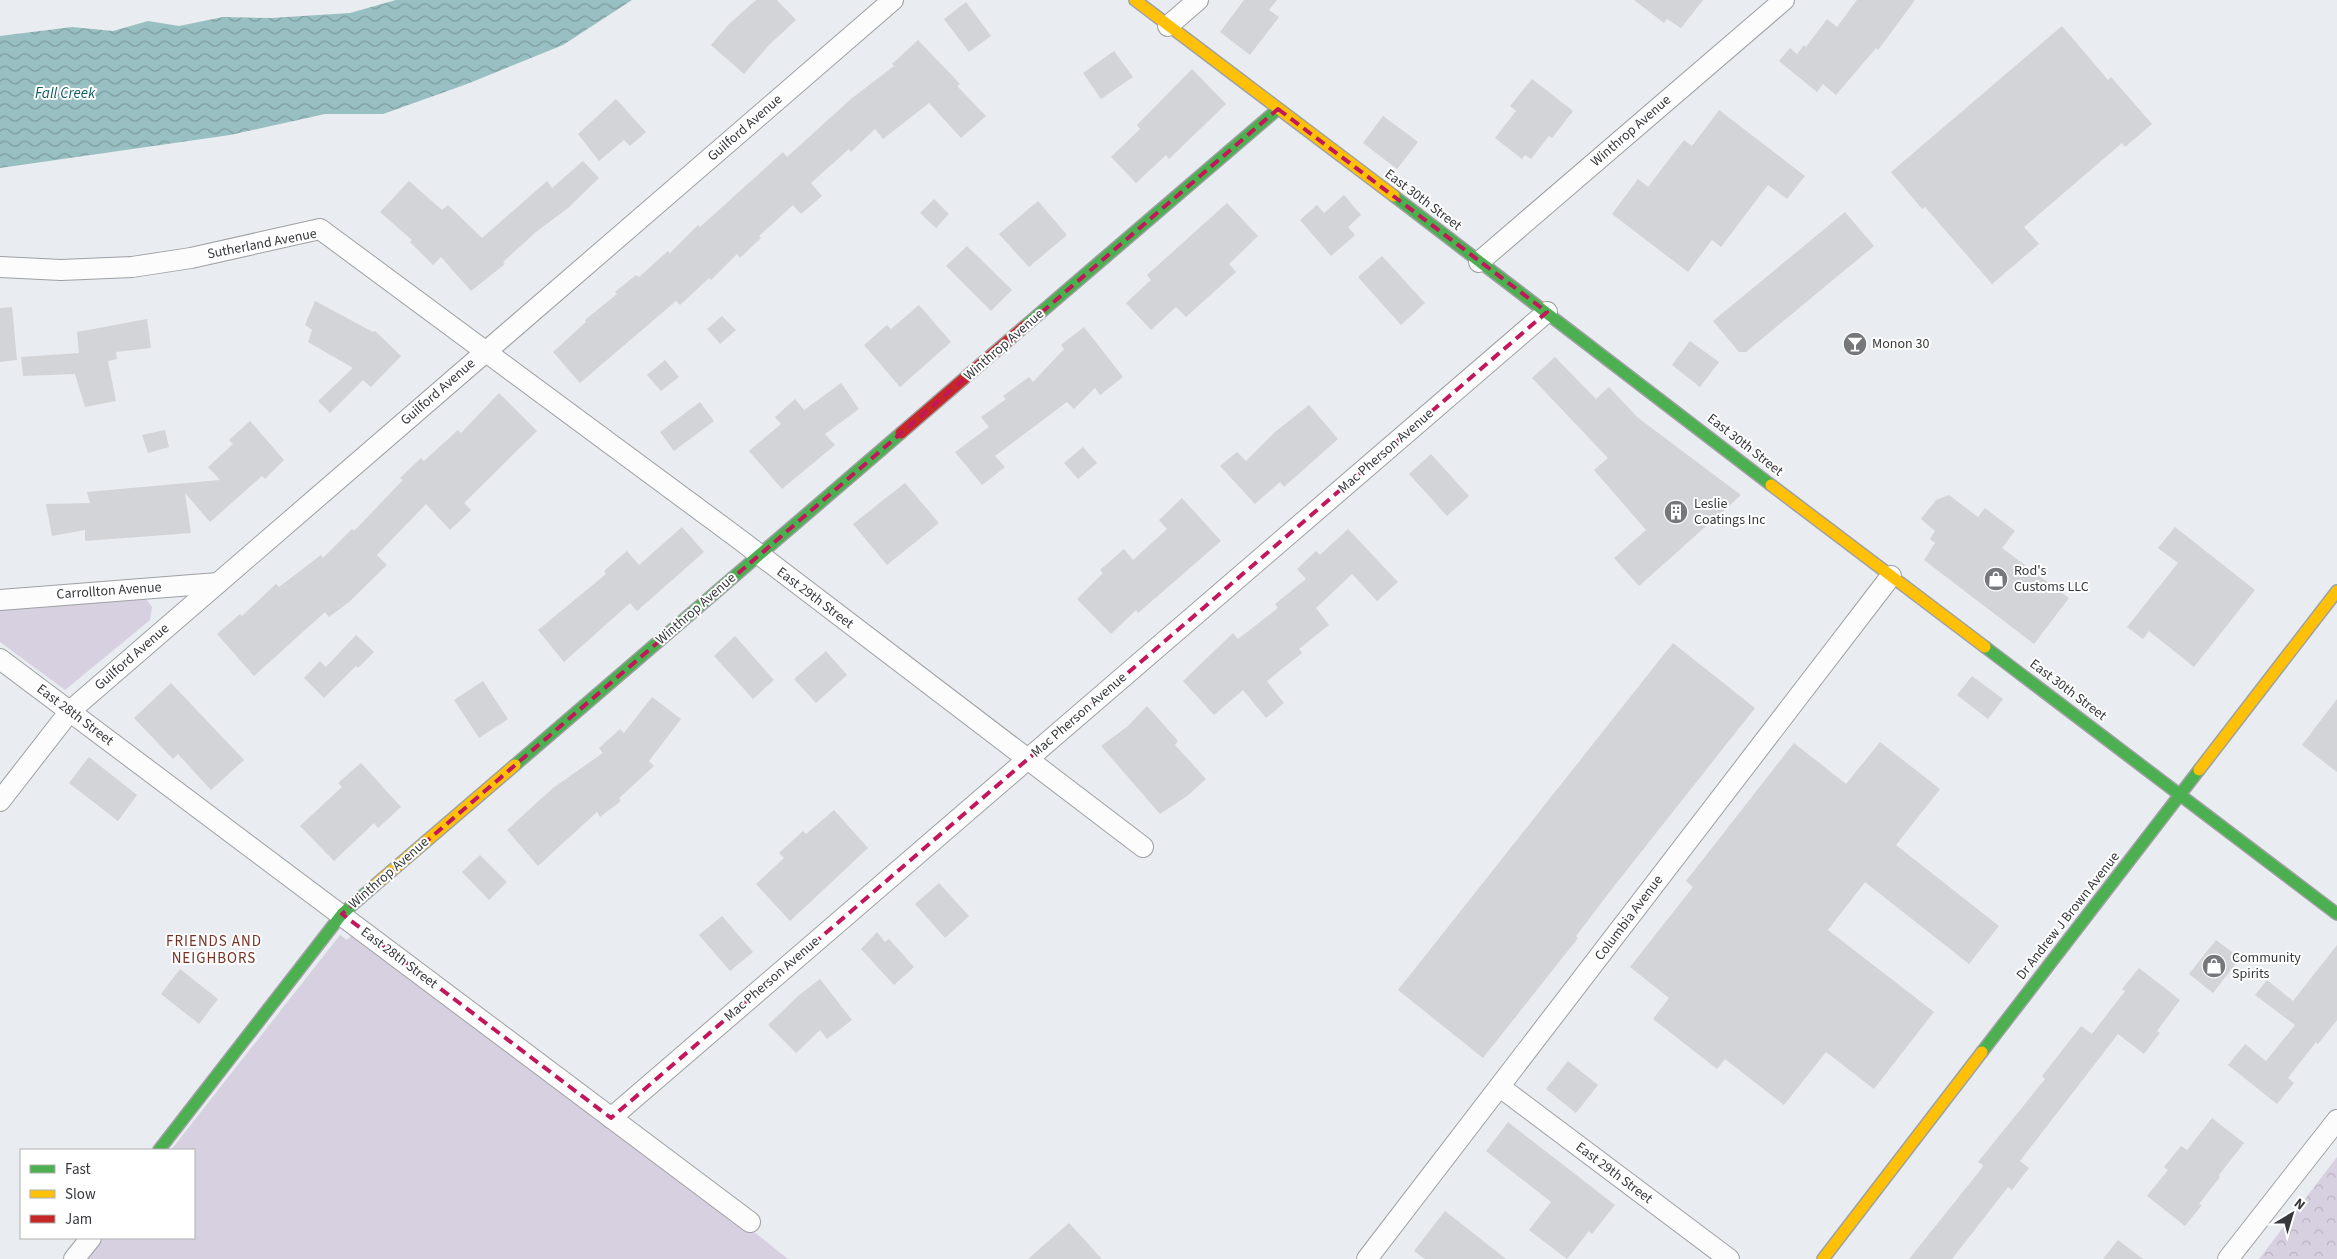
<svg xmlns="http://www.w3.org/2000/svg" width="2337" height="1259" viewBox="0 0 2337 1259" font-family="'Source Sans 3',sans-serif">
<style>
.grass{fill:#d7d0e1}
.park{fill:url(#park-crowns)}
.water{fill:url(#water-waves)}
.building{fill:#d2d4d7}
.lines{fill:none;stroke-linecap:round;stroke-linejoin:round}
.street-casing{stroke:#9ea0a3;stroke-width:22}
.fast-casing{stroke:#9ea0a3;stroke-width:14}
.slow-casing{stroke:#9ea0a3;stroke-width:14}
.jam-casing{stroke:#9ea0a3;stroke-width:14}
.street{stroke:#fcfcfd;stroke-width:20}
.fast{stroke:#4caf50;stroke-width:11}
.slow{stroke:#ffc107;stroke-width:11}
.jam{stroke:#c62828;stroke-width:11}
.marked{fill:none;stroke:#c2185b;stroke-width:4;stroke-dasharray:10 6;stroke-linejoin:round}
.labels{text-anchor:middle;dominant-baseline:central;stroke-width:4;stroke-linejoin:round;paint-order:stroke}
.street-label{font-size:14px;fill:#36383b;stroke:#fff}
.poi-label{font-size:14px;fill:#36383b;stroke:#fff;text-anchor:start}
.water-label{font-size:15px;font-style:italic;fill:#0f5d60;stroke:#fff}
.neighbourhood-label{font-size:15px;letter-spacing:1px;fill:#763124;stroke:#fff}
</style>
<defs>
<pattern id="park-crowns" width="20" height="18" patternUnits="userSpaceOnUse" patternTransform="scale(1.25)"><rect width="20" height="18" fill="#d7d0e1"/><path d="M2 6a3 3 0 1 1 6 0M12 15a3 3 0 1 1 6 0" fill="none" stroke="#b9b3c2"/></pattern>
<pattern id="water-waves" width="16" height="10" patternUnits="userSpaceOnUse" patternTransform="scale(1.25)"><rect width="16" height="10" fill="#98bfc1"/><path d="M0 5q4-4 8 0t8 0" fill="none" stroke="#7d9c9e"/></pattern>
</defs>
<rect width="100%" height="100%" fill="#e9ecf0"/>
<g class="grass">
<polygon points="144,596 152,607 150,620 65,690 0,642 0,611 7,608"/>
<polygon points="353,934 748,1227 788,1259 87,1259 103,1238 194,1238 194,1150 171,1150 340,935 347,940"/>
</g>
<polygon class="park" points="2337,1157 2337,1259 2259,1259"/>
<polygon class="water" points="396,0 632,0 563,45 467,84 383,114 325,114 230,135 0,168 0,36 72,27 113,31 148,21 179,26 223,17 271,18 350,13"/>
<g class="building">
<polygon points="756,0 777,0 796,20 769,45 744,74 711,45 729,24"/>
<polygon points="1244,0 1277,0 1269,10 1279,17 1250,55 1220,32"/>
<polygon points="1634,0 1703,0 1681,28 1667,19 1664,23"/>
<polygon points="1857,0 1915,0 1878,50 1876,48 1836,95 1823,84 1817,92 1779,61 1790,48 1797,54 1804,45 1806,47 1827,19 1837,27"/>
<polygon points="966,2 991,36 969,52 944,19"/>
<polygon points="2062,26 2108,80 2111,77 2152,124 2125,147 2122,143 2024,227 2039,244 1992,284 1925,207 1922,209 1891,172"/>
<polygon points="918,40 960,84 957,86 986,116 961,138 929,103 883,139 875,129 851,152 849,149 811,183 822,196 801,214 793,205 759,236 761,238 740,258 737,254 711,280 709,278 680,305 676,301 580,383 553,352 586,322 585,320 617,294 615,292 636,275 639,277 668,251 670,253 698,225 700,227 783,152 787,157 851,99 894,66 892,64"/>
<polygon points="1114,51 1133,77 1101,99 1083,73"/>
<polygon points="1192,69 1226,104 1169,159 1166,155 1136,183 1111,157 1140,129 1137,125"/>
<polygon points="1532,79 1573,111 1552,138 1549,136 1531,159 1525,155 1522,159 1495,138 1516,111 1510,106"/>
<polygon points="616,99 646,132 630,146 624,140 599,161 578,134"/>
<polygon points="1719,110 1805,176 1787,199 1768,185 1721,247 1712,240 1688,272 1612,214 1638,179 1648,187 1684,140 1692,146"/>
<polygon points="1383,116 1418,142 1397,169 1363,143"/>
<polygon points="583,161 599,178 568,208 536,232 503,262 505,264 471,291 441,257 433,265 410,242 412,240 380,212 409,181 442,210 448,205 482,238 547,181 552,188"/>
<polygon points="1344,195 1361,215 1348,227 1355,235 1331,256 1300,220 1317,205 1324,213"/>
<polygon points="934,199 949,214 936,228 920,213"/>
<polygon points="1038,201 1067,235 1029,267 999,234"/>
<polygon points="1227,203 1258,236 1229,264 1236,272 1186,317 1176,307 1151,330 1126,303 1151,280 1147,275"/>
<polygon points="1845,212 1874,246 1746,352 1739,352 1713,321"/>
<polygon points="967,246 1012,290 991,311 946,266"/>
<polygon points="1382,256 1425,303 1401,325 1358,277"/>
<polygon points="315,301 373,332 375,331 401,356 371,387 363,380 330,413 318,401 353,368 308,342 312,330 305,325"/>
<polygon points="919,305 951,342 900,387 864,345 887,325 891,329"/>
<polygon points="12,307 17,360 0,362 0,308"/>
<polygon points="722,316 736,330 720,344 707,329"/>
<polygon points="147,319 151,348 116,352 117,359 108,361 116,401 85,407 75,374 23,376 21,357 79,353 77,332"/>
<polygon points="1084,327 1123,377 1100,395 1095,388 1074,409 1067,402 995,456 1005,467 982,485 955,452 989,427 981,417 1006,399 1003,396 1029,377 1033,382 1064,349 1061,345"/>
<polygon points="1690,341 1719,362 1700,387 1672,365"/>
<polygon points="1555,357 1596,399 1609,387 1637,417 1741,495 1639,586 1614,558 1646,530 1594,470 1608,458 1532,378"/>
<polygon points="665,360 679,377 661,391 647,375"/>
<polygon points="841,383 859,409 825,434 835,445 782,489 749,451 781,424 775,417 795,399 804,410"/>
<polygon points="499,393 537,431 464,503 471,510 450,530 426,504 377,555 387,565 349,602 329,617 325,612 254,676 217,634 240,614 242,616 276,584 279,587 321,555 323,558 352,529 354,531 403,480 400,478 421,458 424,461 458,430 461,433"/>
<polygon points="700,402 714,421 674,451 660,432"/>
<polygon points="1309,405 1338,439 1284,487 1280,482 1255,504 1220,466 1237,452 1246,461 1275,432"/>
<polygon points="250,421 284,460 265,479 262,476 210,522 185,493 191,533 85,541 85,530 52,536 46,504 90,503 87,492 220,480 208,467 233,444 229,440"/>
<polygon points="165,430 169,447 148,453 142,435"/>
<polygon points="1083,447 1097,463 1078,479 1064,463"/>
<polygon points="1431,454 1469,496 1447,516 1409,474"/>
<polygon points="905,483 939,523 887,565 853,524"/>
<polygon points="1949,495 1978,517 1985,508 2015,531 2002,548 2069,598 2034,644 1924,560 1935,543 1930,539 1935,531 1921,519 1936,500"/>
<polygon points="1182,498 1221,541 1138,613 1136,610 1111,634 1077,599 1103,573 1100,570 1124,549 1133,560 1167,529 1159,520"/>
<polygon points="682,527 704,552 637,611 630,603 564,662 538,630 606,574 604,571 627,551 639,565"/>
<polygon points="2175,527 2255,590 2194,667 2149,631 2143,639 2127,627 2178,563 2158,548"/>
<polygon points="1348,529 1398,582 1377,601 1352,574 1316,608 1329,625 1299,649 1302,653 1267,681 1284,703 1266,718 1243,690 1214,715 1183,681 1233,633 1238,639 1278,608 1275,604 1306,579 1297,569 1316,551 1320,555"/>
<polygon points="356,635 374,652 358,668 356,666 324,698 304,678 320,661 326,667"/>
<polygon points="735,636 774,680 753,699 714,656"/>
<polygon points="1673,643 1755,708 1615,885 1576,936 1578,938 1483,1058 1398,990"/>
<polygon points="826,651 847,675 816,703 794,679"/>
<polygon points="1972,676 2003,699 1988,719 1957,695"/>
<polygon points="483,681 508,719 479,738 454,700"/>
<polygon points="171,683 244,760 211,790 178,754 173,759 134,718"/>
<polygon points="652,697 681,719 649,761 654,766 619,798 621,801 600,817 597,812 538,866 507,830 553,788 603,753 599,748 620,729 624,733"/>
<polygon points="2337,699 2337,772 2302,745"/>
<polygon points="1147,706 1178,741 1175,745 1206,779 1187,796 1160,814 1101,746 1128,726"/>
<polygon points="1880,742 1940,789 1896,845 1999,926 1969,964 1865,882 1828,930 1934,1012 1874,1089 1826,1052 1784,1105 1725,1059 1717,1069 1653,1019 1669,998 1630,967 1693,887 1686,881 1794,743 1846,784"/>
<polygon points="89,757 137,795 118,821 69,783"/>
<polygon points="361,763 401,807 378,828 374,823 334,861 300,826 342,787 338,783"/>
<polygon points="834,810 868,848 790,921 756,884 784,858 779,853 803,831 806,834"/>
<polygon points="480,855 507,882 489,900 462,872"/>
<polygon points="939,883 969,916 945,938 915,904"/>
<polygon points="722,916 753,952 730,971 699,935"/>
<polygon points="877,932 885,942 889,939 914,967 894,985 861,949"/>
<polygon points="2216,940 2240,958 2213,993 2189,974"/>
<polygon points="2337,945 2337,1020 2318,1044 2316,1042 2288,1078 2294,1083 2277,1104 2228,1065 2245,1044 2266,1061 2295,1025 2255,995 2267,980 2293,1001"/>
<polygon points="2139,968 2180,1000 2157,1031 2160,1033 2144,1054 2118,1034 2020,1161 2029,1168 2012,1190 2008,1187 1952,1259 1909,1259 1982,1168 1983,1165 1978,1162 2045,1079 2042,1076 2081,1026 2092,1034 2125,991 2122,989"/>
<polygon points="180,969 218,999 199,1024 161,994"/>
<polygon points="820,979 852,1020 827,1039 820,1030 796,1053 768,1025 798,996"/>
<polygon points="1568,1061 1598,1085 1576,1113 1546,1089"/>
<polygon points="2212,1118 2244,1143 2219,1175 2220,1177 2199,1204 2202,1205 2185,1226 2147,1196 2168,1170 2164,1167 2181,1146 2187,1150"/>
<polygon points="1508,1122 1615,1205 1592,1234 1589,1231 1567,1259 1529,1230 1551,1202 1486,1151"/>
<polygon points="1445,1211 1506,1259 1425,1259 1414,1251"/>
<polygon points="1069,1223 1102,1259 1028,1259"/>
<polygon points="2118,1240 2143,1259 2103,1259"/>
</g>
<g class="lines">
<g class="street-casing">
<g id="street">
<polyline points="1168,26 1198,0"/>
<polyline points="1479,262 1784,0"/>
<polyline points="0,267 61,270 132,267 191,258 320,229 739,539 1143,847"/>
<polyline points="0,600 218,583"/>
<polyline points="0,659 750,1222"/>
<polyline points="0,801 70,711 893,0"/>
<polyline points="1500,1087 1729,1259"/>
<polyline points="611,1118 1547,312"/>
<polyline points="74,1259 91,1238"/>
<polyline points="1367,1259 1891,576"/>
<polyline points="2228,1259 2337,1120"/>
</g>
</g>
<g class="fast-casing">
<g id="fast">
<polyline points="1394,196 1771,485"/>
<polyline points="1025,326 1278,109"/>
<polyline points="1985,647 2337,914"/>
<polyline points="515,765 901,433"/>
<polyline points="1982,1052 2199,770"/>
<polyline points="159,1150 342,914 374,886"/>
</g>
</g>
<g class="slow-casing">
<g id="slow">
<polyline points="1135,0 1394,196"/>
<polyline points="1771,485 1985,647"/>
<polyline points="2199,770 2337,591"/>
<polyline points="374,886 515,765"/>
<polyline points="1823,1259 1982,1052"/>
</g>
</g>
<g class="jam-casing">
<polyline id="jam" points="901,433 1025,326"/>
</g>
<use href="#street" class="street"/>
<use href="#fast" class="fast"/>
<use href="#slow" class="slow"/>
<use href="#jam" class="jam"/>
</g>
<path class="marked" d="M1278,109L1547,312L611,1118L342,914Z"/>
<defs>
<g id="bar-disc" transform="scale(1.25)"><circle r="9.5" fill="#75777a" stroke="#fff"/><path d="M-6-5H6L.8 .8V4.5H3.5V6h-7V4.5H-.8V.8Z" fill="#fff"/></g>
<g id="building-disc" transform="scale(1.25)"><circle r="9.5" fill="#75777a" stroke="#fff"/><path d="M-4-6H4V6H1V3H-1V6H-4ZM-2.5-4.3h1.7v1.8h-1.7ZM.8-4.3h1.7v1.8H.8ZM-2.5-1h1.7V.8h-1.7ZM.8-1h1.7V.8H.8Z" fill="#fff"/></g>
<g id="shop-disc" transform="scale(1.25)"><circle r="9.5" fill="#75777a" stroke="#fff"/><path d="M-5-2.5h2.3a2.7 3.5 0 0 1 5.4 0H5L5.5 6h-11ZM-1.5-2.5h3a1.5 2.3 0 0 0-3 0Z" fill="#fff"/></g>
</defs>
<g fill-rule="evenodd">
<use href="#bar-disc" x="1855" y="344"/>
<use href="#building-disc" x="1676" y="512"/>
<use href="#shop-disc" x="1996" y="579"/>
<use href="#shop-disc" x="2214" y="966"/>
</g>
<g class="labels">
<g class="street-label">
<text transform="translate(745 128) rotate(-41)">Guilford Avenue</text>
<text transform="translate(1631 131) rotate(-41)">Winthrop Avenue</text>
<text transform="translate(1423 200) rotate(37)">East 30th Street</text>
<text transform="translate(262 244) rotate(-11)">Sutherland Avenue</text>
<text transform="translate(1004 345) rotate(-41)">Winthrop Avenue</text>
<text transform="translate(438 392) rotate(-41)">Guilford Avenue</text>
<text transform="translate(1745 445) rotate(38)">East 30th Street</text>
<text transform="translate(1386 451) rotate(-41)">Mac Pherson Avenue</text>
<text transform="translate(109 591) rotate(-4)">Carrollton Avenue</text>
<text transform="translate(815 598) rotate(37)">East 29th Street</text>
<text transform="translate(696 609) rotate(-41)">Winthrop Avenue</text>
<text transform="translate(132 657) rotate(-41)">Guilford Avenue</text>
<text transform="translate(2068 690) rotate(37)">East 30th Street</text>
<text transform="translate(75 715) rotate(37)">East 28th Street</text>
<text transform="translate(1079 715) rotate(-41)">Mac Pherson Avenue</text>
<text transform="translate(389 873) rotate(-41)">Winthrop Avenue</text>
<text transform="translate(2068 916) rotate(-52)">Dr Andrew J Brown Avenue</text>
<text transform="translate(1629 918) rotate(-53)">Columbia Avenue</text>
<text transform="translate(399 958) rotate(37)">East 28th Street</text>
<text transform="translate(772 979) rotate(-41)">Mac Pherson Avenue</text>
<text transform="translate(1614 1173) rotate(37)">East 29th Street</text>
</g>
<g class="poi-label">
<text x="1872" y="344">Monon 30</text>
<text x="1694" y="504">Leslie<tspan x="1694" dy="16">Coatings Inc</tspan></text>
<text x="2014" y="571">Rod's<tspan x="2014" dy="16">Customs LLC</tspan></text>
<text x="2232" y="958">Community<tspan x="2232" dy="16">Spirits</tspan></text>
</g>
<g class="water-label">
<text x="65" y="93">Fall Creek</text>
</g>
<g class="neighbourhood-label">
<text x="214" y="941">FRIENDS AND<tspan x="214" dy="17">NEIGHBORS</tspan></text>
</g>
</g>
<rect x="20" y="1149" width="175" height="90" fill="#ffffff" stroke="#afafb1"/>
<rect x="30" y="1165" width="25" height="8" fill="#4caf50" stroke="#afafb1"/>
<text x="65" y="1174" font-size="15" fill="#36383b">Fast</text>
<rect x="30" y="1190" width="25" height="8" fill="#ffc107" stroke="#afafb1"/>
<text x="65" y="1199" font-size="15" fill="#36383b">Slow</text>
<rect x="30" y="1215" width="25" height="8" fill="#c62828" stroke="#afafb1"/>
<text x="65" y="1224" font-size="15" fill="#36383b">Jam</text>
<g transform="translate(2292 1214) rotate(38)" stroke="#ffffff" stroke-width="4" paint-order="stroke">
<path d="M0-4L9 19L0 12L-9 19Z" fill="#36383b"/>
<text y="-8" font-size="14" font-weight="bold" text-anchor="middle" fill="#36383b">N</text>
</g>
</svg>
